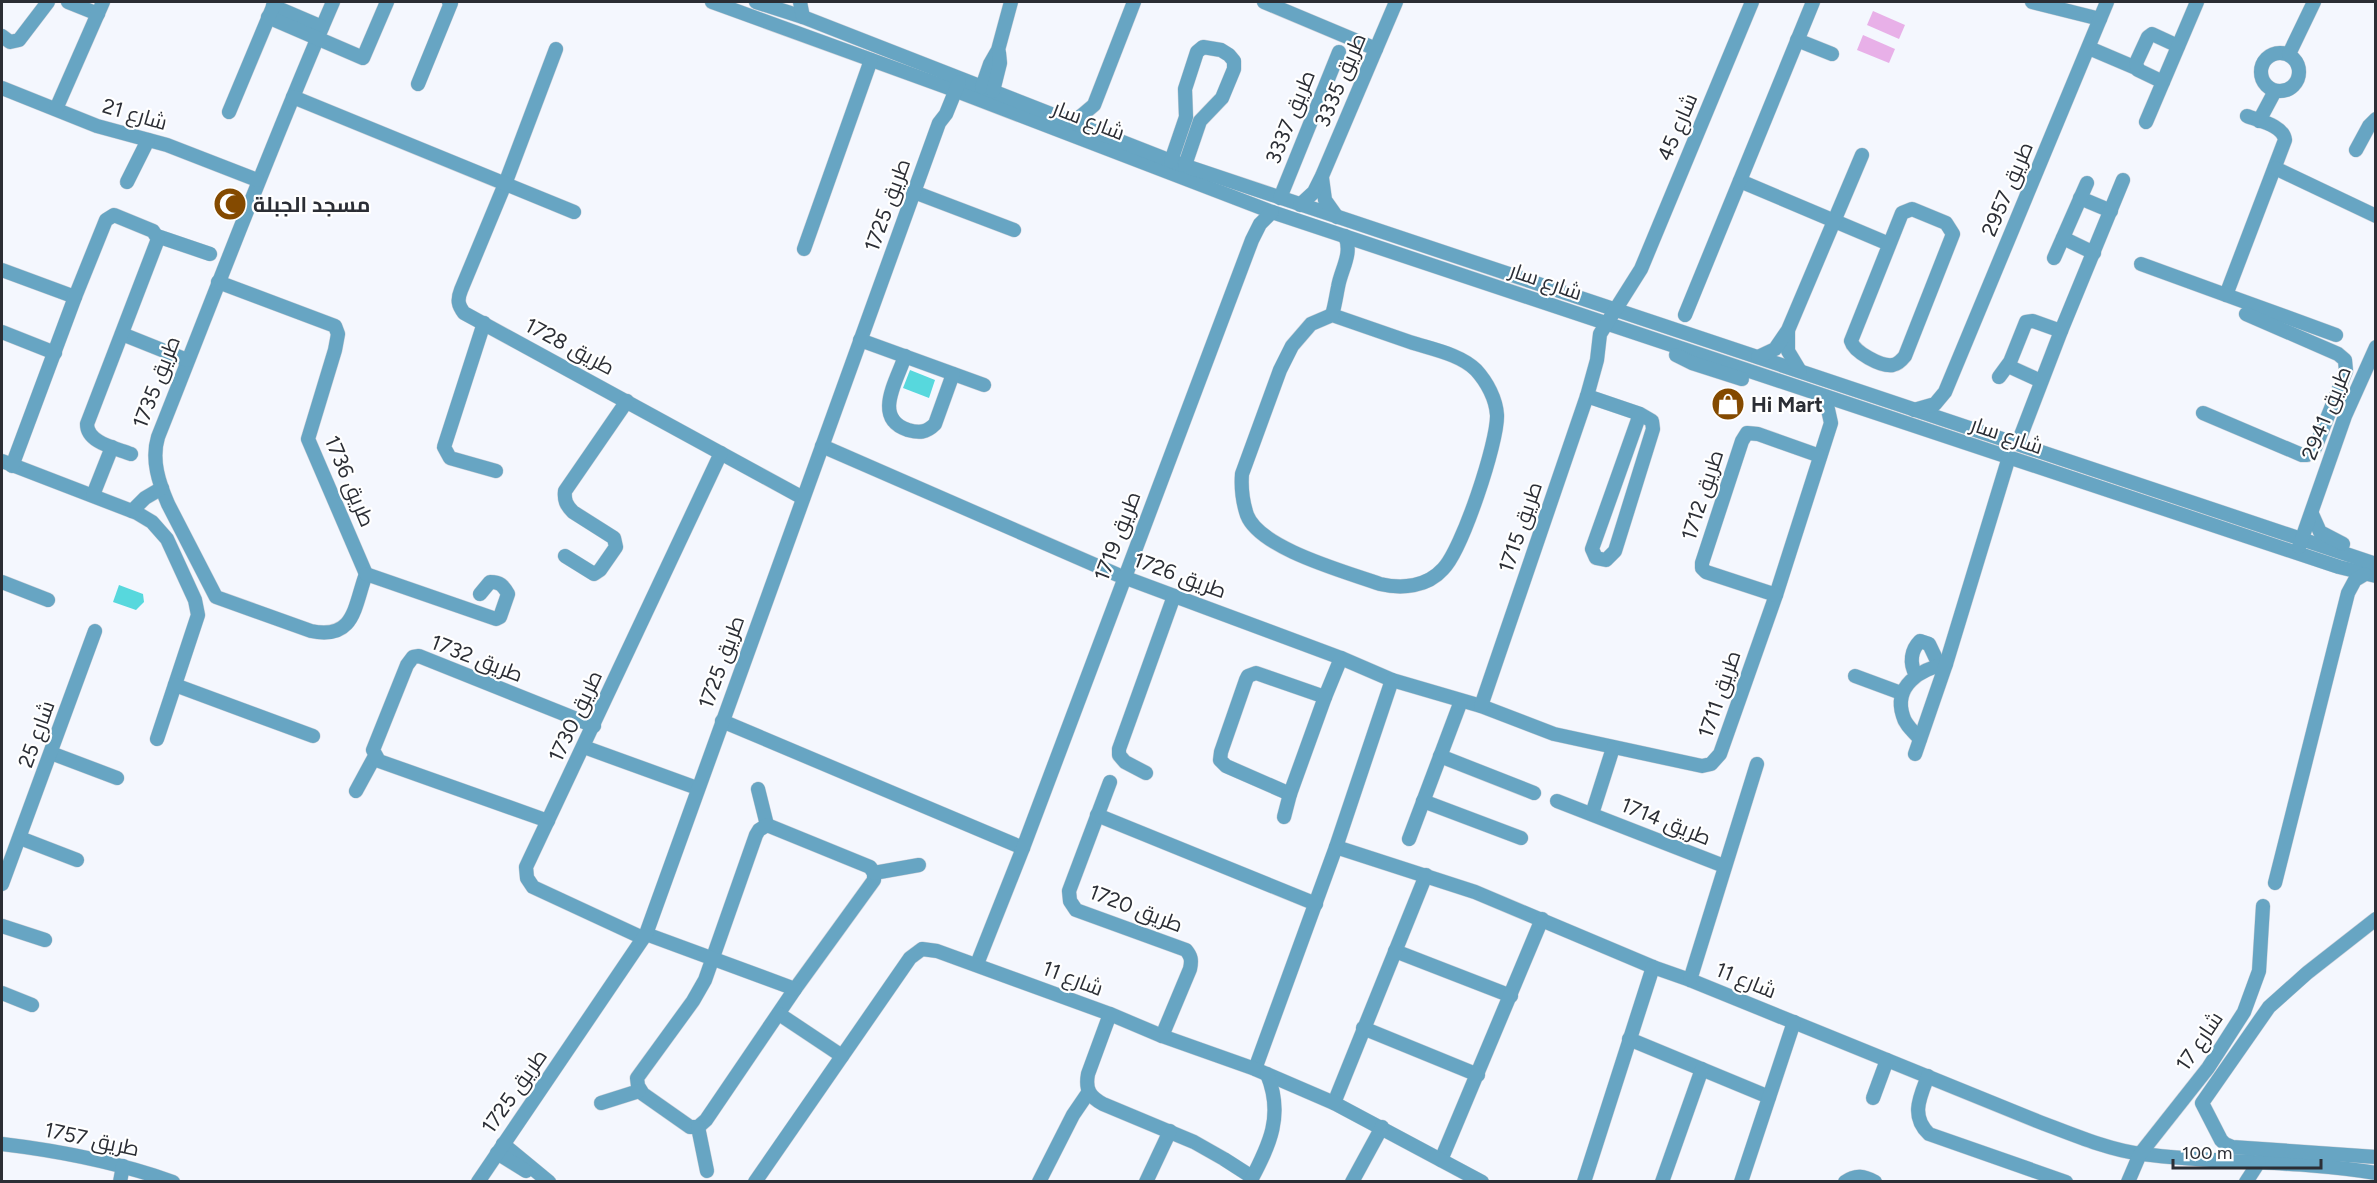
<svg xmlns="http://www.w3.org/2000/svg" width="2377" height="1183" viewBox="0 0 2377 1183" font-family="Figtree,Cairo,sans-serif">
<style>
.green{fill:#e8b0e8}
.water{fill:#57d8dd}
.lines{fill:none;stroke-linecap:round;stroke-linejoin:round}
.minor-casing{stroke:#d0d3da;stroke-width:15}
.minor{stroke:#67a5c3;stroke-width:14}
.labels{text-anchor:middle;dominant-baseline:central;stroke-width:4.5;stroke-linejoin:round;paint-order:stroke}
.street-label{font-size:21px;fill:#2b2e35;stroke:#fff}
.poi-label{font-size:21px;font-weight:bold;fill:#2b2e35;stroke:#fff;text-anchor:start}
</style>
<rect width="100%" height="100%" fill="#f4f7fe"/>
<g class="green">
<polygon points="1873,11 1905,25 1899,39 1867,25"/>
<polygon points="1863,35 1895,49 1889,63 1857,50"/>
</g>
<g class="water">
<polygon points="910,370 935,380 929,398 903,388"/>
<polygon points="119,585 143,594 144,602 136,610 113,602"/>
</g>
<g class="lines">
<g class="minor-casing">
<g id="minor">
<polyline points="68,2 98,14"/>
<path d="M333,2C271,145 216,291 158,437C151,460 159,483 168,504L216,597L311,631C355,640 354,607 366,574"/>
<polyline points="712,2 946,87 1272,212 2339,567 2376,576"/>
<polyline points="756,2 803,17 1171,161 2376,564"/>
<polyline points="800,2 803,17"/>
<polyline points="1264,2 1376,49"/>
<polyline points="2032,2 2100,19"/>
<polyline points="273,6 322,27"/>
<polyline points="268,17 363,58 387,2"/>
<polyline points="2,36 10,42 19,40 48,2"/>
<polyline points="1797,40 1832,54"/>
<polyline points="2089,48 2136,68"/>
<path d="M556,49L505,184L461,290C457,300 458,305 464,313L803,498"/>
<circle cx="2280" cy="72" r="19"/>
<polyline points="2289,54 2314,2"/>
<polyline points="2163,82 2138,70 2136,63 2148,37 2152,34 2178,46"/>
<polyline points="418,84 451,3 449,2"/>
<polyline points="982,87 990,64 998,50 1011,2"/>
<polyline points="2,88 97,126 167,145 257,180"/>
<polyline points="993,91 1000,63 999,53"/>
<polyline points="293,97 574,212"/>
<polyline points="56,109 103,2"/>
<polyline points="229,112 275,2"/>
<path d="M2247,116C2259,121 2283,125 2285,140L2226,295L2336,335"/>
<polyline points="2259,121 2275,91"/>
<polyline points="1070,122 1081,116 1094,105 1134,2"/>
<polyline points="2146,122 2197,2"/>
<polyline points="2356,150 2369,126 2376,119"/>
<polyline points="1171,161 1186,117 1185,89 1197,52 1203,47 1221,50 1229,55 1234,61 1234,69 1222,98 1200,121 1185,165"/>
<polyline points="2275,168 2376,216"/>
<polyline points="1322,178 1325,200 1337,217"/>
<polyline points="1740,181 1889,244"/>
<polyline points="127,182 148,140"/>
<polyline points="914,192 1014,230"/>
<polyline points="1280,198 1339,52"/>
<polyline points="2080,198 2111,211"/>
<polyline points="1300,205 1314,192 1322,176 1396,2"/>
<path d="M1912,209L1946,223L1953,234L1905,356C1901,361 1898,364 1893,365C1881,367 1854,352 1851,341L1900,218L1902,213Z"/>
<polyline points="157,236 210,254"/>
<polyline points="2063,238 2094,253"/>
<polyline points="804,249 871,60"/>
<polyline points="2054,258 2087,183"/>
<polyline points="2141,264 2226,295"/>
<polyline points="2,270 75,297"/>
<polyline points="218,282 335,326 338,334 335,350 308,439 366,574"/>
<path d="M1332,315C1358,324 1384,333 1410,342C1431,349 1460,354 1476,370C1487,382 1496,399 1497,415C1498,442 1462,550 1443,569C1427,587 1402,589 1380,584C1347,572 1260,549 1247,515C1243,503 1241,487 1242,474L1280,370L1292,346L1311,324Z"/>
<path d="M1332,315C1335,305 1336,297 1338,287C1341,269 1353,254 1345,236"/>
<polyline points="1685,315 1813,2"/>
<polyline points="484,323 444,447 450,458 496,471"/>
<polyline points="2,332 55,353"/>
<polyline points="1788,332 1788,351 1800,371"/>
<polyline points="122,334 187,360"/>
<polyline points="860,340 984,385"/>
<polyline points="1676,355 1692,363 1742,379"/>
<path d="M905,356C897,381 872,418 908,430C919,433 926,433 935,424L953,374"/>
<polyline points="1758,357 1775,349 1788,330 1862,155"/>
<polyline points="2008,366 2041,381"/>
<polyline points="1999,377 2010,362 2026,322 2033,321 2061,331"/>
<polyline points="1587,396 1640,414 1652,421 1653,429 1615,551 1606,560 1596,558 1592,549 1640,414"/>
<polyline points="1914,410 1935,404 1945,392 2107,2"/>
<polyline points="2203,413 2302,455 2307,455 2315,448 2346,371 2345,360 2338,354 2246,314"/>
<polyline points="2018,443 2061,331 2123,180"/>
<polyline points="822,446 1118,575 1341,658 1392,680 1481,706 1554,734 1702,766 1711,764 1720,754 1776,595 1831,423 1827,405"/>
<polyline points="2,461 137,513 152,522 167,539 195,600 198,615 157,739"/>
<path d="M12,466L75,297L106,220L114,215L153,231L158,239L87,424C87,443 116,448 131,454"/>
<polyline points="93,495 112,447"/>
<polyline points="132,511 145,498 162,488"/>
<polyline points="2312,514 2320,532 2343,544"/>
<polyline points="2299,547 2345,416 2376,347"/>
<path d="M565,556L594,574L600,570L616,547L614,538L573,512C566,505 564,500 565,491L627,401"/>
<path d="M366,574L496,619L500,617L508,594C503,585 500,582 490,582L480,594"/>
<polyline points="2,582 48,600"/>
<polyline points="1776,595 1706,572 1702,568 1702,563 1742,441 1747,433 1758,434 1820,456"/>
<polygon points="1256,673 1325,697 1290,794 1226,766 1220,760 1221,752 1246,680 1248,676"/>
<path d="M1916,675C1909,663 1911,650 1920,641L1929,644L1939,665"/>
<polyline points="1855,676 1901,693"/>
<polyline points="175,685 313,736"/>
<polyline points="1325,697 1341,658"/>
<polyline points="1481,706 1587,396 1597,360 1600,334 1641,269 1752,2"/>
<polyline points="722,721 1023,848"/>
<path d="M1920,739C1914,732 1905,725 1903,716C1893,686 1920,669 1946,664"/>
<polyline points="584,747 697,788"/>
<polyline points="51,753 117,778"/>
<polyline points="1915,754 1946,664 2009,457"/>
<polyline points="1440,756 1534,793"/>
<polyline points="1146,773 1125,762 1119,755 1119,749 1174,596"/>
<path d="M1110,782L1069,891L1070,901L1076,910L1186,950C1191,956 1192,960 1190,969L1162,1036"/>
<polyline points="758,789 767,825"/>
<polyline points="356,791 375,756"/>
<polyline points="1423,801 1521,838"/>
<polyline points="1557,801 1724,866"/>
<polyline points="1592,814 1613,748"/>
<polyline points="1097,815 1316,904"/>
<polyline points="1284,817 1290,794"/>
<polyline points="548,821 379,761 373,750 407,665 413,657 419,656 594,726"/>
<polygon points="767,825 870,867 874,873 874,880 795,989 706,1120 698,1127 690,1127 643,1094 638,1086 637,1078 693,1001 705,980 756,835 759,830"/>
<polyline points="20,838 77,860"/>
<polyline points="1409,839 1461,701"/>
<path d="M1336,847L1475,892L1653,967L1690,980L2037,1121C2069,1133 2108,1150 2142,1154C2219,1164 2298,1160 2376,1173"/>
<polyline points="874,873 919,865"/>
<polyline points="2275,883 2348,593 2355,580 2365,574"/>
<polyline points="2,884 95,631"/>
<polyline points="2376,919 2307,973 2269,1007 2202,1103 2221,1140 2225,1144 2232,1147 2376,1157"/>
<polyline points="2,926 45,940"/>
<polyline points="646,934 795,989"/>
<polyline points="643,938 533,887 527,878 526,867 721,453"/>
<polyline points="1395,951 1511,996"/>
<polyline points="977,964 1023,848 1252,240 1260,224 1272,212"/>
<polyline points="1690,980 1757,764"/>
<polyline points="2,993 32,1005"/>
<polyline points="779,1014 842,1056"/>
<path d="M1110,1014L1088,1074C1085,1090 1090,1097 1103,1104L1194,1142L1224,1159L1252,1177"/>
<polyline points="1363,1028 1478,1075"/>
<polyline points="1629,1039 1769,1097"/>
<polyline points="1255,1069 1336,847 1392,680"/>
<path d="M1928,1076C1920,1097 1910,1116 1929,1134L2066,1182"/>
<polyline points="1873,1098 1887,1060"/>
<polyline points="601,1103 639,1091"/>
<polyline points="1334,1103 1426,875"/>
<polyline points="698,1127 707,1171"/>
<path d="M2,1144C61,1151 117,1162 173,1182"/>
<polyline points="503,1144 549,1182"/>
<polyline points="497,1153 526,1171"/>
<polyline points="1441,1160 1542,919"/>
<polyline points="120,1182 123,1166"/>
<polyline points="478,1182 646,934 914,192 939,123 946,114 959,82"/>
<polyline points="755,1182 910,958 922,949 937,951 1110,1014 1162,1036 1255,1069 1334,1103 1482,1182"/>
<polyline points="1039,1182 1073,1115 1088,1093"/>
<polyline points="1146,1182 1170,1131"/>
<path d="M1250,1182C1270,1144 1284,1115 1267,1074"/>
<polyline points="1352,1182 1382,1127"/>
<polyline points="1584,1182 1653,967"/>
<polyline points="1662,1182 1702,1069"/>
<polyline points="1741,1182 1794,1022"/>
<path d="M1845,1182C1856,1174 1864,1176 1875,1182"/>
<polyline points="2128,1182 2140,1154 2208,1068 2244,1012 2259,971 2263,906"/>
<polyline points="2246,1182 2259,1162"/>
</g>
</g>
<use href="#minor" class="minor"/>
</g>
<defs>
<g id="mosque-disc" transform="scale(1.725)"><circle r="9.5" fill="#844a00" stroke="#fff"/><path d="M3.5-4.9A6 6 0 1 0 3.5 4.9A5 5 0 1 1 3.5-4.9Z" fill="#fff"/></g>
<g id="shop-disc" transform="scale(1.725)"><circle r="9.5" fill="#844a00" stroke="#fff"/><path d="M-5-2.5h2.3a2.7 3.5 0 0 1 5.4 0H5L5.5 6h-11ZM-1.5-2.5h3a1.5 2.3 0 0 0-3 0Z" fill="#fff"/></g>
</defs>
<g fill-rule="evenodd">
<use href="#mosque-disc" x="230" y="204"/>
<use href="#shop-disc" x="1728" y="404"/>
</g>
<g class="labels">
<g class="street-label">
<text transform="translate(1340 80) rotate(-67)">طريق 3335</text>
<text transform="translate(135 114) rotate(16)">شارع 21</text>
<text transform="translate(1290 117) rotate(-68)">طريق 3337</text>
<text transform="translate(1089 120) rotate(21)">شارع سار</text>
<text transform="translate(1677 127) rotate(-67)">شارع 45</text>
<text transform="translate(2007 189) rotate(-67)">طريق 2957</text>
<text transform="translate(887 205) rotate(-70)">طريق 1725</text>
<text transform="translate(1546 281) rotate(19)">شارع سار</text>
<text transform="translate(570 346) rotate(28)">طريق 1728</text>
<text transform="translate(156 382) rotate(-69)">طريق 1735</text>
<text transform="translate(2326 413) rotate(-68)">طريق 2941</text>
<text transform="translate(2007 435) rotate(19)">شارع سار</text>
<text transform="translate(350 481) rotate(67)">طريق 1736</text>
<text transform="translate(1702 495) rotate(-72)">طريق 1712</text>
<text transform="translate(1520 527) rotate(-71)">طريق 1715</text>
<text transform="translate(1117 536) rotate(-69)">طريق 1719</text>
<text transform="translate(1180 575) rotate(20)">طريق 1726</text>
<text transform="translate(477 658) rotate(21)">طريق 1732</text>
<text transform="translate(721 662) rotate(-70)">طريق 1725</text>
<text transform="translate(1719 694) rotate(-71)">طريق 1711</text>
<text transform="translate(575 716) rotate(-65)">طريق 1730</text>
<text transform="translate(36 734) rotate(-70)">شارع 25</text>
<text transform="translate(1666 821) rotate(22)">طريق 1714</text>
<text transform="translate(1136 908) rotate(21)">طريق 1720</text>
<text transform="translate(1073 978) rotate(21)">شارع 11</text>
<text transform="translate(1746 980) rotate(22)">شارع 11</text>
<text transform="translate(2199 1041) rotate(-56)">شارع 17</text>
<text transform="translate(514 1091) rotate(-55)">طريق 1725</text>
<text transform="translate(92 1139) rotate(12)">طريق 1757</text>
</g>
<g class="poi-label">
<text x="253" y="204">مسجد الجبلة</text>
<text x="1751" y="404">Hi Mart</text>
</g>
</g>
<rect width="2377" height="1183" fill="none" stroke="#2b2e35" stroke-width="6"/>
<path d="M2173 1159v9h148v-9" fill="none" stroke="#2b2e35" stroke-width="3"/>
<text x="2182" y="1159" font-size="18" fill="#2b2e35" stroke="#ffffff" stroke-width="4.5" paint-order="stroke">100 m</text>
</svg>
